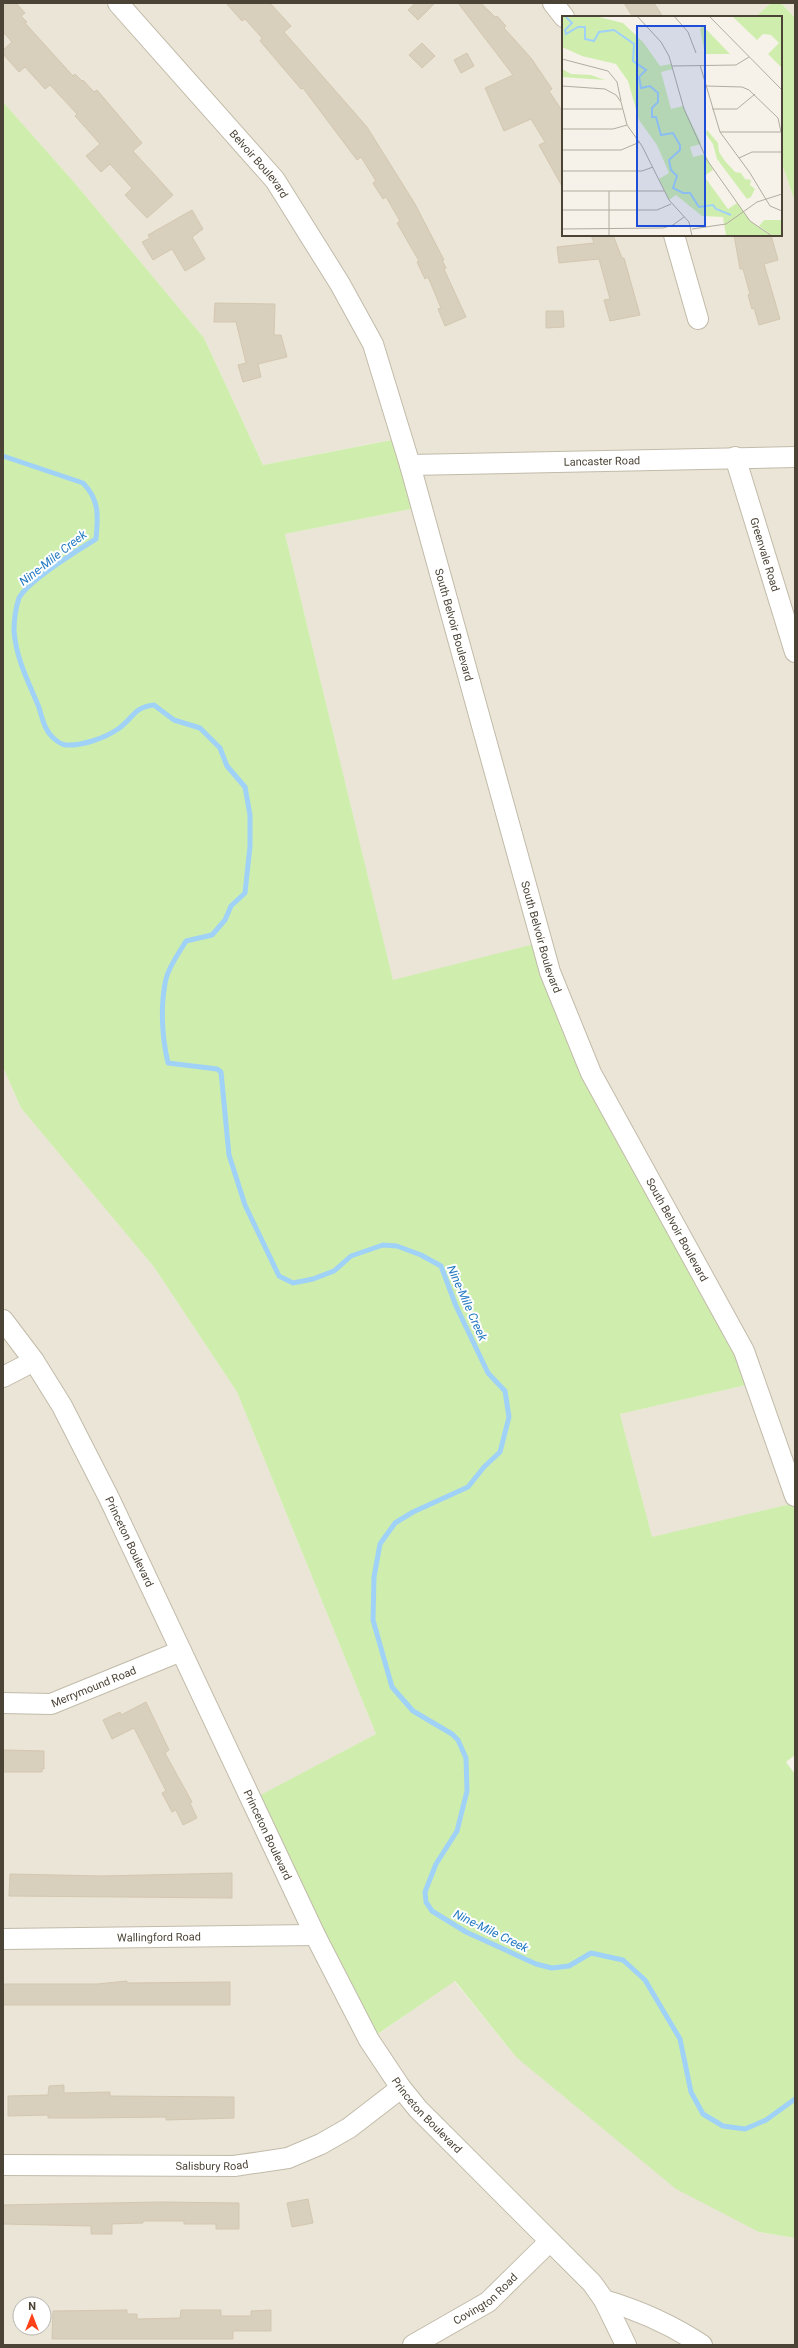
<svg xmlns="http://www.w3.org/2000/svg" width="798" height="2348" viewBox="0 0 798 2348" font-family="Roboto,sans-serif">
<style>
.residential{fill:#eae5d6;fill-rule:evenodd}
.green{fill:#cfeeae}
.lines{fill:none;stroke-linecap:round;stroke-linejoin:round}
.stream{stroke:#a0d1f7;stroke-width:5}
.building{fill:#d9cfbd;stroke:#d4c7b0}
.minor-casing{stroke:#c2bbaa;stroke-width:22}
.minor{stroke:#fff;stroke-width:20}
.labels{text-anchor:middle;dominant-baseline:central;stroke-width:4;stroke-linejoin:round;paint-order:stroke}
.street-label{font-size:11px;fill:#4b4336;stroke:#fff}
.water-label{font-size:12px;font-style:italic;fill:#247ac2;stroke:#fff}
.inset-river{fill:none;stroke:#a0d1f7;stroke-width:2}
.inset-road{fill:none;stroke:#b2aca1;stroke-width:1}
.view{fill:#1d4ed8;fill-opacity:0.15;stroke:#1d4ed8;stroke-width:2}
.inset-edge{fill:none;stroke:#4b4336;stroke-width:2}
</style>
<rect width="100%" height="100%" fill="#f6f2e9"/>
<g class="residential">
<polygon points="3,3 771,3 755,17 563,17 563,235 781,235 781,161 794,199 795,1503 652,1538 620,1414 755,1383 393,981 285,534 421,507 401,438 263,465 204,338 73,181 3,102"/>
<polygon points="781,3 795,3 795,18"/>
<path d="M3,1067L21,1108L154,1267L237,1392L376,1734L252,1800L370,2040L454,1981L516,2057L759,2232L795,2238V2345H3ZM20,2304H44V2328H20Z"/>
</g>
<g class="green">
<polygon points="771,3 781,3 795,18 795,218 794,199 781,161 781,17 755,17"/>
<polygon points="3,102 73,181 204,338 263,465 402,438 421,507 285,534 393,980 542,942 550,972 755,1383 620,1414 652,1537 795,1503 795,1755 786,1762 795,1774 795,2238 759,2232 676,2189 516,2057 455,1981 369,2040 251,1800 376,1734 237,1392 154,1267 21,1108 3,1067"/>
</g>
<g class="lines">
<path class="stream" d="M3,456L83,483C100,500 98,517 96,539C79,549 27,582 19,598C16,607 14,621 14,631C16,658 28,681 38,705C41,712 42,721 46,728C49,735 58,744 66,745C82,746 105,738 118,729C133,719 133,707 154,705L174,720L200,728L220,748L227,766L245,787L250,815V846L245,893L231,906L225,920L212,935L186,941C179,953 169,966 166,979C160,1005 162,1038 168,1063L217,1069L221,1072L229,1155L245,1205L279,1276L293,1283L313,1279L334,1271L351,1256L383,1245L397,1246L421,1255L441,1266L456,1306L488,1373L505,1391L509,1417L500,1452L484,1467L468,1487L413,1512L395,1523L380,1544L374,1577L373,1620L392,1687L413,1711L452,1734L458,1740L466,1758L467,1791L457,1831L436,1864L425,1892L426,1902L432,1911L466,1932L536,1964L552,1968L569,1966L591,1953L623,1960L645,1980L680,2039L691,2092L703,2114L723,2126L745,2129L766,2120L795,2099"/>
</g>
<g class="building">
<polygon points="3,3 16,3 25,13 21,16 27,22 25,23 73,76 75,74 82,81 83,80 94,92 97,90 142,143 133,151 173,195 147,218 125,195 132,188 110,164 101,172 86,156 100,144 75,116 77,114 50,85 45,89 25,67 19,72 3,54 3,50 12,42 3,32"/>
<polygon points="226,3 270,3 291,26 284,32 367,127 415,204 444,260 442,260 446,268 444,269 466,317 445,326 438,309 441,308 428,277 425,279 417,262 419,261 397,223 400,221 386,197 383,199 374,185 373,183 376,181 361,157 357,160 303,88 301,89 260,41 262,38 245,19 242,21"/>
<polygon points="415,3 435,3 418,20 408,10"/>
<polygon points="458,3 481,3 495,17 497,16 506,26 504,28 531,58 552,89 549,91 563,112 563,188 539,145 545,142 531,119 504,131 485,88 513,75"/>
<polygon points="624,3 654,3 663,17 633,17"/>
<polygon points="422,43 435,56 422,68 409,55"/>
<polygon points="467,53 474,66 461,73 454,60"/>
<polygon points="192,210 203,229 192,237 205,259 185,271 172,249 153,260 142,242 150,238 148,235"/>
<polygon points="591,235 613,235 622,258 624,258 640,315 610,321 604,300 610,299 599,259 559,263 557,247 594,243"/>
<polygon points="734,235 771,235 778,260 764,264 780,319 759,325 754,308 752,309 748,295 750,294 743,269 740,269"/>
<polygon points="215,303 275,304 274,335 281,335 287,357 258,364 261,377 243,382 238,365 246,363 236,322 214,322"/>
<polygon points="546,311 563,311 564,327 546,328"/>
<polygon points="146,1702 169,1750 165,1753 192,1802 190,1803 197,1818 183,1825 176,1810 172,1812 162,1793 166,1791 134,1728 112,1739 103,1720 120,1712 121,1715"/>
<polygon points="3,1750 44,1751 44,1769 42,1769 42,1772 3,1772"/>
<polygon points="232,1873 232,1898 9,1896 10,1874 102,1876"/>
<polygon points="127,1981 127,1983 230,1982 230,2005 3,2005 3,1984 97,1984"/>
<polygon points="64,2085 64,2093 110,2092 110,2096 234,2097 234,2118 166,2120 166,2117 86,2118 48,2118 48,2115 8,2116 8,2096 48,2095 49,2086"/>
<polygon points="308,2199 313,2223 292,2227 287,2203"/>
<polygon points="160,2202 239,2203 239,2229 216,2229 216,2224 184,2224 184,2221 143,2221 143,2223 112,2224 112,2234 91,2234 91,2226 3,2224 3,2205"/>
<polygon points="127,2310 127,2314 137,2314 137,2319 180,2318 181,2310 221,2310 221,2316 251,2316 251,2311 271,2310 271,2331 233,2331 233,2339 52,2339 53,2311"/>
</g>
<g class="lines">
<g class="minor-casing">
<g id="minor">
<path id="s1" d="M118,3L275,180L340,284L373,344L410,465L550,972L591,1073L744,1351L795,1496"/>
<polyline points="553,3 564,17"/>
<polyline points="674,235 698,319"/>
<path id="s2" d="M735,457L795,652"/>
<path id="s3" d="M410,465L795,457"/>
<path id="s4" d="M3,1320L34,1361L62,1406L109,1498L315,1935L369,2040L401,2088L418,2109L592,2283L604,2300L626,2345"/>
<polyline points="3,1377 34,1361"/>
<path id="s5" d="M3,1703L51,1704L181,1651"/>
<path id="s6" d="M3,1939L315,1935"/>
<path id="s7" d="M3,2165L234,2166L288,2158L321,2144L349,2128L401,2088"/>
<path d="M604,2300C638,2310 672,2325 702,2345"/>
<path id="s8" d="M413,2345L488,2302L549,2242"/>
</g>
</g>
<use href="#minor" class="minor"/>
</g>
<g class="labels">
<g class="street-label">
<text stroke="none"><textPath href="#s1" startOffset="214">Belvoir Boulevard</textPath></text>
<text stroke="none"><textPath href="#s3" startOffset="192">Lancaster Road</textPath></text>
<text stroke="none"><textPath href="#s2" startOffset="102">Greenvale Road</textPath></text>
<text stroke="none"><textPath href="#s1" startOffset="720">South Belvoir Boulevard</textPath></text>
<text stroke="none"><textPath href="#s1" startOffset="1044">South Belvoir Boulevard</textPath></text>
<text stroke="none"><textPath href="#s1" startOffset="1368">South Belvoir Boulevard</textPath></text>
<text stroke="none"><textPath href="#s4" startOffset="256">Princeton Boulevard</textPath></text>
<text stroke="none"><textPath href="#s5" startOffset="94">Merrymound Road</textPath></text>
<text stroke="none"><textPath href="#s4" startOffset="580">Princeton Boulevard</textPath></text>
<text stroke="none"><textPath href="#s6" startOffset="156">Wallingford Road</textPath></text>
<text stroke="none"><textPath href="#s4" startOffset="904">Princeton Boulevard</textPath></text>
<text stroke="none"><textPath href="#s7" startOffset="209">Salisbury Road</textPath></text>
<text stroke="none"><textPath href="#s8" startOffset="86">Covington Road</textPath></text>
</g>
<g class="water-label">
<text transform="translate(53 558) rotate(-38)">Nine-Mile Creek</text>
<text transform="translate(467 1303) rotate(66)">Nine-Mile Creek</text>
<text transform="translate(491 1931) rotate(26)">Nine-Mile Creek</text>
</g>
</g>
<g transform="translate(562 16)">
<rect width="220" height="220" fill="#f6f2e9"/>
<path d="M0,0H33L61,7L81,26L98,50L109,48L111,53L99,56L109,93L121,90L138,125L139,128L128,131L131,141L143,138L151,154L142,160L166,193L175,187L188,205L210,220H164L161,201L140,200L114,179L107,184L97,163L107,157L95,129L77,104L66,65L54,48L20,40L0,31ZM170,0H220V52L206,38L217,27L209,19L201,18L195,24ZM141,10L168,38H143L138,13ZM0,53L9,58L29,59L43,64L0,61ZM145,114L156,127L157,136L163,145L173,156L179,157L183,163L189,164L188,169L193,173L189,181L185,183L155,143L151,128L144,118ZM202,204H220V220H211L197,210Z" fill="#cfeeae"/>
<path class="inset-river" d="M3,0L10,7L3,14L4,18L16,11H23V23L32,25L37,16L52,14L72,28L71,45L84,54L77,61L79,72L88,70L96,77V86L90,92V101H94L99,119L111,117L118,129V134L107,144L109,154L115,160L111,172L121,177H128L137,191L151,189L154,193L169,199"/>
<path class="inset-road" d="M75,0L99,26L107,40L122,93L145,144L188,205L210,220M112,0L126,16L134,37M147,0L220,74M0,43L46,55L55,66L59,85M138,49L158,116L188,157L208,190L220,195M110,50L174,49L187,41M0,70L43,73L54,79L59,86L65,109L80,130L107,184L127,206L130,220M144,70L180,71L187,74L216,102L219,116M0,93H60M150,93H175L193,78M0,113H51L65,109M158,116H220M0,134H59L78,126M177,142L190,136H220M0,155H80L91,151M0,175H102M47,175V220M0,194H95L109,188M0,213L101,212L111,209L122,201M130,213L164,208L195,186L220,178"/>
<path class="view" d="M75,10H143V210H75Z"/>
<rect width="220" height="220" class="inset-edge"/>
</g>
<rect width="798" height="2348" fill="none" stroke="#4b4336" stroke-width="8"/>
<g transform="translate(32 2316)"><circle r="19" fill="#ffffff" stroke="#b7b4af"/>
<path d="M0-3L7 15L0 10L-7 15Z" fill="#ff4117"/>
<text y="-6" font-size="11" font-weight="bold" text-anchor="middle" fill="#4b4336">N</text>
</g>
</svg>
